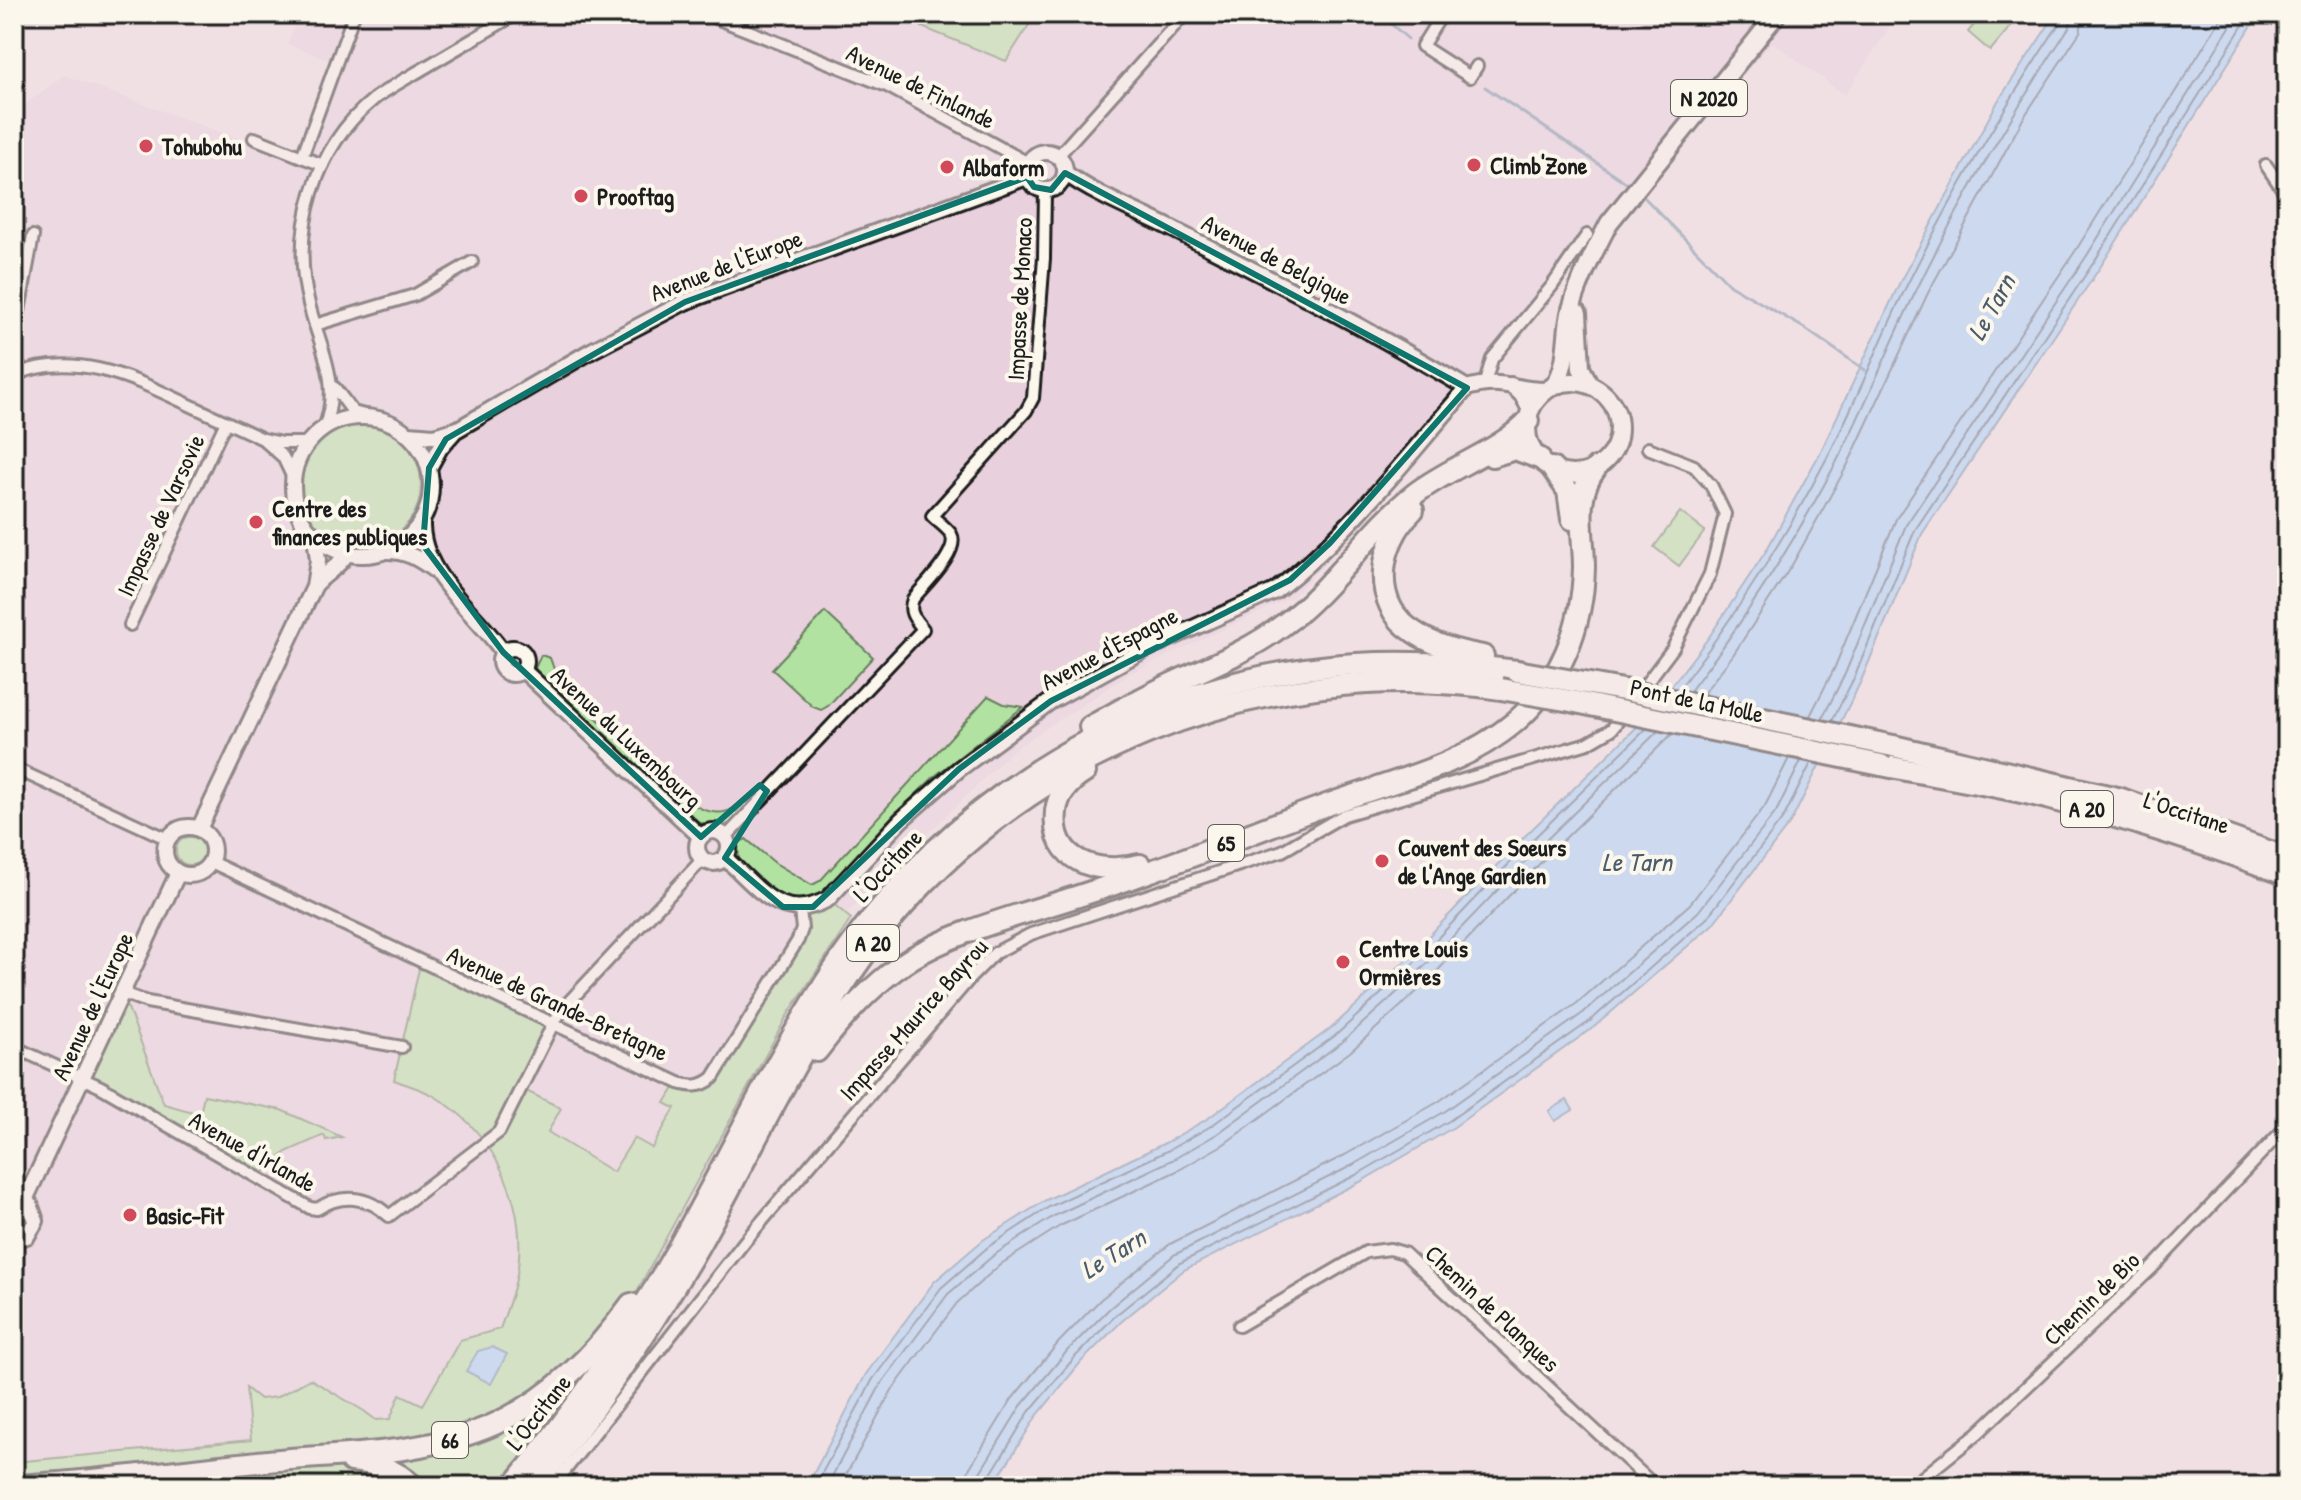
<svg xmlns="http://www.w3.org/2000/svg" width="2301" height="1500" viewBox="0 0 2301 1500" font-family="'Patrick Hand',sans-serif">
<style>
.built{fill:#e8d0dd}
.green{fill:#b2e2a1;stroke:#677f5e;stroke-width:2}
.water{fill:#a0d1fc;stroke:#6b89a2;stroke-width:2}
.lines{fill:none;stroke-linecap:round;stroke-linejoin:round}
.shore{stroke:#516476;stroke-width:2}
.stream{stroke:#6b89a2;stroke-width:3}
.minor-casing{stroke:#1c1c1c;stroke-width:16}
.tertiary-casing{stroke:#1c1c1c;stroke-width:20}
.primary-casing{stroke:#1c1c1c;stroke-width:22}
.motorway-casing{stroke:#1c1c1c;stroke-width:26}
.minor{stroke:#fbf7ec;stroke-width:10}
.tertiary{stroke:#fbf7ec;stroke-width:14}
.primary{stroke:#fbf7ec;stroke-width:16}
.motorway{stroke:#fbf7ec;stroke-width:20}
.rail{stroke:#1c1c1c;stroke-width:3;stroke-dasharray:12 6;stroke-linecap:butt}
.motorway-bridge-casing{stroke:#1c1c1c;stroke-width:26;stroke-linecap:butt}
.motorway-bridge{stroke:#fbf7ec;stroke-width:20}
.marked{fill:none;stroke:#0f766e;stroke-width:6;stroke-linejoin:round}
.poi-dot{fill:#d1495b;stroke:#fbf7ec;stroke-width:3}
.labels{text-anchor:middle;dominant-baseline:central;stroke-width:8;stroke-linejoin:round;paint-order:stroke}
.shield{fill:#fbf7ec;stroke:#5f5e5a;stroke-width:2}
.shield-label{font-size:22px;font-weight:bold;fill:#1c1c1c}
.street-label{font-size:24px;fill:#1c1c1c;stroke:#fbf7ec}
.poi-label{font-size:24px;font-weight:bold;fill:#1c1c1c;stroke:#fbf7ec;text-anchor:start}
.water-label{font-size:26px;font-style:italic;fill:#4a5b6a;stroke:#fbf7ec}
</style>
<rect width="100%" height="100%" fill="#f0e0e3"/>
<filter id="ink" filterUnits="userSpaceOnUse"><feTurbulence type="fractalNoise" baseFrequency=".0125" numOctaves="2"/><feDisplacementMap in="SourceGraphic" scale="16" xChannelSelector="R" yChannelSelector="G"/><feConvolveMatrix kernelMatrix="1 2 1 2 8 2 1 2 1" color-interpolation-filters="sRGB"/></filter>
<g filter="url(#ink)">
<g class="built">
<polygon points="14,14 47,14 14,32"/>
<polygon points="299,14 1898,14 1845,95 1772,42 1575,269 1356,532 1292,597 1133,672 1013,750 831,929 496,1408 14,1472 14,113 64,75 296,160 332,61 287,44"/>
</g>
<g class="green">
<polygon points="931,14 1036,14 1006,61 922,27"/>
<polygon points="1983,14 2021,14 1990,51 1968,32"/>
<circle cx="360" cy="485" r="61"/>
<polygon points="1680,512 1705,531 1679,566 1654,547"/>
<polygon points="825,612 873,657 828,706 821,710 813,707 772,669"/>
<path d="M541,655L550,658L559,683L685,800C698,808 717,818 732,809L737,812L742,806L746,809L731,824L700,823L538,675L535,668Z"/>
<path d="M988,696L1004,704L1023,707L935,776L893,816L818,897C787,913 761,882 739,862L738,843L746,839L775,863L812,885L820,881Z"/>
<circle cx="190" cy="851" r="14"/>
<path d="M828,899L851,919L787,1016L605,1350L499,1486H371L336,1481L281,1486H14V1462L251,1440L246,1388L260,1399L277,1397L310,1379L364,1411L376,1420L390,1419L400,1394L423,1405L460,1340L500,1329C508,1306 518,1282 519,1257C523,1193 490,1129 434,1096C422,1089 407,1085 394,1080L421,960L554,1022L520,1088L561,1108L548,1132L613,1172L634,1138L652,1148L675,1108L665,1103L674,1088L704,1085L798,940L800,910Z"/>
<polygon points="117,1003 128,1008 164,1104 200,1114 204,1095 281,1110 342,1137 326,1140 324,1135 286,1152 258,1178 82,1078"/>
</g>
<g class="water">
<polygon points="2056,14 2259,14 2101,266 1922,534 1861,681 1791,822 1712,925 1594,1027 1454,1127 1360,1182 1184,1270 1122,1321 1081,1362 1036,1417 993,1486 807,1486 866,1374 934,1282 983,1240 1046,1200 1165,1143 1207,1119 1331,1028 1401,965 1524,837 1648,716 1709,637 1766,551 1821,451 1901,280 1998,101"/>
<polygon points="1567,1100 1573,1110 1555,1121 1549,1111"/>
<polygon points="492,1347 507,1354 491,1384 466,1371 478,1351"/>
</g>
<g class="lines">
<g class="shore">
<path d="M1679,689C1736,615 1786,537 1829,454C1858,398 1880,340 1908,283C1953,193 2005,105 2061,21L2062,14"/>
<path d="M1690,691C1746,619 1794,542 1837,461C1866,405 1889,346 1917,289C1961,198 2014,111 2070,26L2072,14"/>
<polyline points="1703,694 1733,655 1792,565 1848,464 1928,293 2024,117 2080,32 2084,14"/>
<polyline points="1810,716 1834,669 1896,519 2076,250 2224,14"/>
<polyline points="1822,719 1845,674 1906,525 2086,257 2238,14"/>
<polyline points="1832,721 1854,678 1915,530 2094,262 2250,14"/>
<polyline points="815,1486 873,1379 941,1288 988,1247 1049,1207 1169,1150 1211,1126 1336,1035 1406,971 1530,842 1646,729"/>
<polyline points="827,1486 881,1384 948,1294 994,1255 1054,1216 1174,1159 1217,1134 1342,1042 1413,978 1537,849 1658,731"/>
<polyline points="840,1486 892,1390 957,1303 1001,1264 1060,1226 1179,1170 1224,1144 1350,1052 1422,987 1546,857 1672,734"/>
<polyline points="965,1486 969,1469 1012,1399 1059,1342 1101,1299 1170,1244 1345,1155 1438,1102 1576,1004 1690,904 1765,806 1789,758"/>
<polyline points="977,1486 979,1474 1021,1406 1068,1350 1110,1308 1174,1255 1351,1166 1444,1112 1583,1013 1698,912 1776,812 1801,761"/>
<polyline points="987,1486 988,1479 1029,1412 1075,1357 1116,1315 1180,1263 1356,1175 1449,1121 1590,1021 1706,919 1784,817 1811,763"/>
</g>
<g class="stream">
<polyline points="1380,14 1408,39"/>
<polyline points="1485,87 1631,186"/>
<polyline points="1640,193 1730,285 1804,328 1865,370"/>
</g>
<g class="minor-casing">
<g id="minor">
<polyline points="706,14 887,86 1028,163"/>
<polyline points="1442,14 1422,46 1470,77 1477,66"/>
<polyline points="254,138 302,157"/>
<polyline points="1058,156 1185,14"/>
<polyline points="323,165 302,157 354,14"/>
<polyline points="2266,165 2287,196"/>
<polyline points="315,325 415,295 472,262"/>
<polyline points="14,338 33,236"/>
<polyline points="14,357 20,372"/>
<path d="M14,375C72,351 126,375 179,400C207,413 235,426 263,439L281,443H307"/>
<polyline points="1485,383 1492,359 1552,286 1587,235"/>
<polyline points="335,388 353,412 368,416"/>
<path d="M324,428C342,382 320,349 309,304C290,231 315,147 374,99C390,87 409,77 426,67C456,49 486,32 516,14"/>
<polyline points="265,441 283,457 293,478"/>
<polyline points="130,625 226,422"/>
<polyline points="14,768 168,839"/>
<path d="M726,837L923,629C914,618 908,612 913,599C924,585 961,551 951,534C946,527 937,521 932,516L1026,411L1033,398L1044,258L1045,191"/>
<path d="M211,862L679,1083C693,1087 701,1087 713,1078L798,940L802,929L800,910"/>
<polyline points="122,993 147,1002 402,1047"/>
<path d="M14,1047L101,1087L310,1208L317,1209C342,1193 368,1196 389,1216L499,1132L554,1022L565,1006L703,859"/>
<polyline points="1239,1326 1366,1252 1390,1249 1404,1253 1655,1486"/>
<polyline points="553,1486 745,1241 971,977 995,953 1031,934 1282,851 1344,815 1588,743 1612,729 1673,648 1710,574 1725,514 1711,485 1694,466 1648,448"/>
<polyline points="1912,1486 1978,1433 2154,1266 2287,1126"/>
</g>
</g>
<g class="tertiary-casing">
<g id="tertiary">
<circle cx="1046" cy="171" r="19"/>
<path d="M1065,173C1100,198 1142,213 1180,233C1277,282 1374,332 1467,388"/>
<polyline points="1511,385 1522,395 1531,411"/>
<circle cx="362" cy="486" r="69"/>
<polyline points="409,434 434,436 458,429 591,351 685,302 1027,177"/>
<polyline points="429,468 440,448 454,432"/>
<path d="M422,521C420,575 475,611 503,652"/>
<path d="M387,551C406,551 418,558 433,569"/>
<path d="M316,584C325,573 342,565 346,553"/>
<circle cx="513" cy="661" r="13"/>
<polyline points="523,670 701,837"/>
<circle cx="189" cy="851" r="24"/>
<polyline points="199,829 314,587 318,560 315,537"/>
<circle cx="713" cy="847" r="16"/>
<path d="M725,858C758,887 781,925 828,899L901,820L959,769L1051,701L1140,652L1275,591C1348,535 1406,458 1467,388C1503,377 1514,391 1548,390"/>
<polyline points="14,1198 30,1204 36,1221 27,1236 14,1239"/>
<polyline points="25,1200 178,873"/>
</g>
</g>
<g class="primary-casing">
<g id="primary">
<polyline points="1578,313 1581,368 1590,385"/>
<circle cx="1573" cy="428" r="46"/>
<path d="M1553,387C1570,364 1564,335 1571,309C1580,279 1595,250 1609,223L1777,14"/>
</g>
</g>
<g class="motorway-casing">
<g id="motorway">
<polyline points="1492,456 1515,449 1539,458"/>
<polyline points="1552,468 1568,491 1572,519"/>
<path d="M1413,510C1379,543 1369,603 1414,632C1434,646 1459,652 1483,656"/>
<path d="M1090,727C1115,713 1139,699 1165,687C1205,668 1248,652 1283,625C1334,588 1366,532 1416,493C1450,467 1501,450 1528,421"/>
<polyline points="1893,746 2121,799 2287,858"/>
<path d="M1881,765C1935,776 1990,784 2043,797C2126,818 2207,844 2287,875"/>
<path d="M1085,772C1070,781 1058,794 1056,811C1050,863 1099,875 1140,865"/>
<path d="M817,1051C844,1015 874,982 912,958C947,937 986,925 1024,913C1067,900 1109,887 1151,871C1214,849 1275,823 1338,801C1398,780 1465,764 1515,722C1560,684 1583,626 1584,567C1584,532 1573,497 1596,468"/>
<path d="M351,1461C376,1463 395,1469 413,1486"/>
<path d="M14,1486C99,1482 184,1469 268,1461C343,1454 426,1455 495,1424C550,1399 596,1353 631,1304"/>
<path d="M513,1486C571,1415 624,1342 670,1262C725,1167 770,1066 831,974C945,799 1146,676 1356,664C1410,661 1464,664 1517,671"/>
<path d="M534,1486C596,1410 650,1330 699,1245C754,1147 801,1042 867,951C1012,753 1260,654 1501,689"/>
</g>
</g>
<use href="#minor" class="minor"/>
<use href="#tertiary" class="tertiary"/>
<use href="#primary" class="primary"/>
<use href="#motorway" class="motorway"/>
<polyline class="rail" points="14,22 29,14"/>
<g class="motorway-bridge-casing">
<g id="motorway-bridge">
<polyline points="1517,671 1629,691 1893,746"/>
<polyline points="1501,689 1571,701 1881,765"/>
</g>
</g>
<use href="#motorway-bridge" class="motorway-bridge"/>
</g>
</g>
<path d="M0 0H2301V1500H0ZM1065,173L1467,388L1330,543L1290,580L1051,701L959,769L813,907H783L725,858L767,791L760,785L701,837L503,652L423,545L429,468L446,439L685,302L1027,177L1034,187L1051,190Z" fill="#f0e0e3" fill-opacity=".55" fill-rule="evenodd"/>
<path class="marked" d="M1065,173L1467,388L1330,543L1290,580L1051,701L959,769L813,907H783L725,858L767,791L760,785L701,837L503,652L423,545L429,468L446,439L685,302L1027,177L1034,187L1051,190Z"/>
<g class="poi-dot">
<circle cx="146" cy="146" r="8"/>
<circle cx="1474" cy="165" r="8"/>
<circle cx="947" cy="167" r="8"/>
<circle cx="581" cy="196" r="8"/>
<circle cx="256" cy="522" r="8"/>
<circle cx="1382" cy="861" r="8"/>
<circle cx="1343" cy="962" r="8"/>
<circle cx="130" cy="1215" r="8"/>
</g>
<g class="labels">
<g class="shield">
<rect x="1671" y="80" width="76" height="36" rx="6"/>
<rect x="2061" y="791" width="52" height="36" rx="6"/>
<rect x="1208" y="825" width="36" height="36" rx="6"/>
<rect x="847" y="925" width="52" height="36" rx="6"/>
<rect x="432" y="1422" width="36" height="36" rx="6"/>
</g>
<g class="shield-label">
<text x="1709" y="98">N 2020</text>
<text x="2087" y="809">A 20</text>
<text x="1226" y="843">65</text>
<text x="873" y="943">A 20</text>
<text x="450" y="1440">66</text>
</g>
<g class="street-label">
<text transform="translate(921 86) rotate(26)">Avenue de Finlande</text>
<text transform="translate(1277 259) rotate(28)">Avenue de Belgique</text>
<text transform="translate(726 265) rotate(-21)">Avenue de l'Europe</text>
<text transform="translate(1019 299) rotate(-87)">Impasse de Monaco</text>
<text transform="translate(160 515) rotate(-65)">Impasse de Varsovie</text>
<text transform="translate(1109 648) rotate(-28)">Avenue d'Espagne</text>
<text transform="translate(1697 700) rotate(12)">Pont de la Molle</text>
<text transform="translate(627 737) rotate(43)">Avenue du Luxembourg</text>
<text transform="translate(2187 812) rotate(18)">L'Occitane</text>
<text transform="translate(887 865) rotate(-47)">L'Occitane</text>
<text transform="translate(558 1003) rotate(25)">Avenue de Grande-Bretagne</text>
<text transform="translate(92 1006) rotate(-65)">Avenue de l'Europe</text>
<text transform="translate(913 1019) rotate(-48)">Impasse Maurice Bayrou</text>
<text transform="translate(253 1151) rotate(29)">Avenue d'Irlande</text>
<text transform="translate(2091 1298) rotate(-44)">Chemin de Bio</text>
<text transform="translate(1493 1308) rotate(43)">Chemin de Planques</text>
<text transform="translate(538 1412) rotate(-52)">L'Occitane</text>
</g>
<g class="poi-label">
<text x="162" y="146">Tohubohu</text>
<text x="1490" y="165">Climb'Zone</text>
<text x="963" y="167">Albaform</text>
<text x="597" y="196">Prooftag</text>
<text x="272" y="508">Centre des<tspan x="272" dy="28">finances publiques</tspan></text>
<text x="1398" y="847">Couvent des Soeurs<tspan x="1398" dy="28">de l'Ange Gardien</tspan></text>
<text x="1359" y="948">Centre Louis<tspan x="1359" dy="28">Ormières</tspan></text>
<text x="146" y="1215">Basic-Fit</text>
</g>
<g class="water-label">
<text transform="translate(1991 307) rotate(-61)">Le Tarn</text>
<text x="1637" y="861">Le Tarn</text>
<text transform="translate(1113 1253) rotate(-32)">Le Tarn</text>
</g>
</g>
<rect width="2301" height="1500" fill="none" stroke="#fbf7ec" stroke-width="48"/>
<rect x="24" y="24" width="2253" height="1452" fill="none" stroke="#1c1c1c" stroke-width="3" filter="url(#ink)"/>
</svg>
